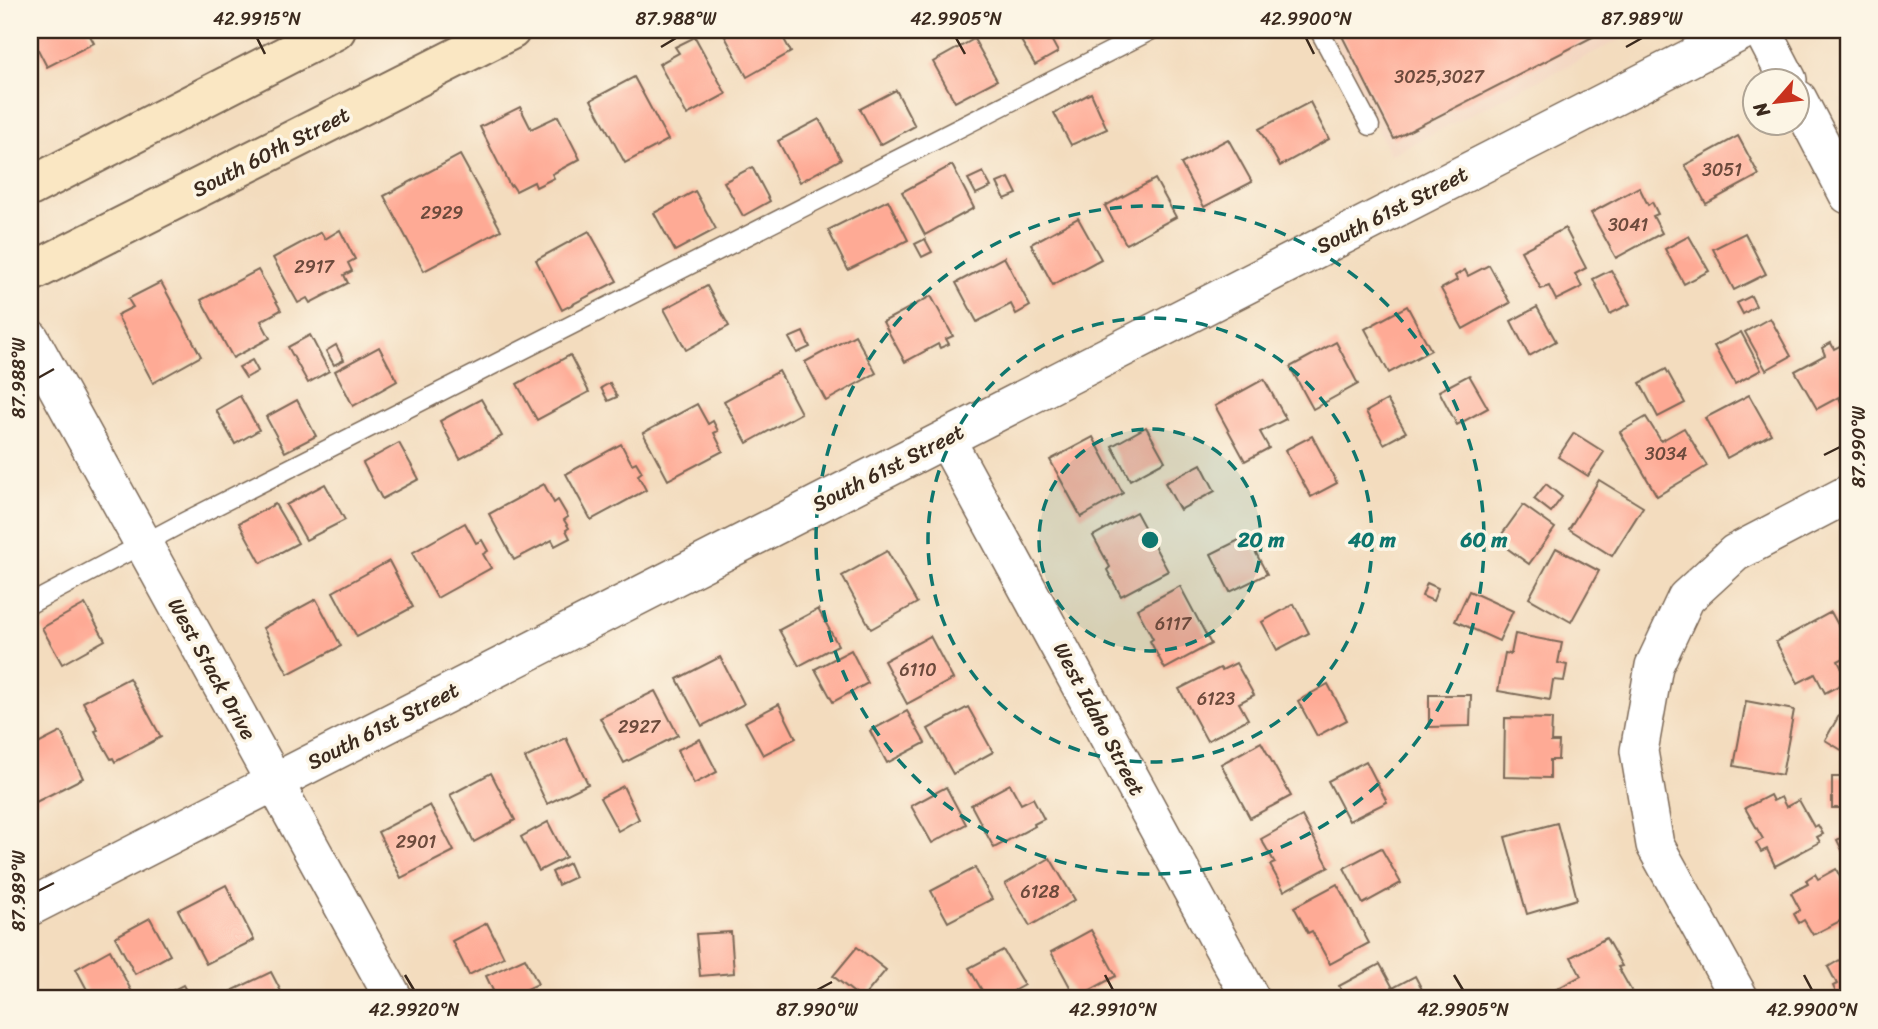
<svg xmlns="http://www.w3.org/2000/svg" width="1878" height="1029" viewBox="0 0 1878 1029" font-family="Sriracha,sans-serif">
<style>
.built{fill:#f3d4bf}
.building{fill:#feaa95}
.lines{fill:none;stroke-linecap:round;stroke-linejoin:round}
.lane-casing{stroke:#7b6856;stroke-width:21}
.street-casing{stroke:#7b6856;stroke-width:40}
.secondary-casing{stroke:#7b6856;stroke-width:42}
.lane{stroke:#fff;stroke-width:18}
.street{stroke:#fff;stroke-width:37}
.secondary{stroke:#fae7c3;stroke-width:38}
.ticks{fill:none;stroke:#3b2a1e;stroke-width:2.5}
.ring{fill:none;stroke:#0f766e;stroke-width:3.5;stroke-dasharray:12 9}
.labels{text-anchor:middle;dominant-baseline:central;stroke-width:7;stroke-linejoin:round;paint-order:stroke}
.number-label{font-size:18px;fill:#6c4a3c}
.street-label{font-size:21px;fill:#3b2a1e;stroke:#fcf5e5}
.centre{fill:#0f766e;stroke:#fcf5e5;stroke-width:3.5}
.ring-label{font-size:21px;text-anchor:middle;font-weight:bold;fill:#0f766e;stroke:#fcf5e5;stroke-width:7;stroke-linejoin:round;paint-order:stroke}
.neatline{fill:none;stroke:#3b2a1e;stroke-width:2.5}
.ticks-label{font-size:18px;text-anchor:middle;fill:#3b2a1e}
</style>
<rect width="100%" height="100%" fill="#fcf5e5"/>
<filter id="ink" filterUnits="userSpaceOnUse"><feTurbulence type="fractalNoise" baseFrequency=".0143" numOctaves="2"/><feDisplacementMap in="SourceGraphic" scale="14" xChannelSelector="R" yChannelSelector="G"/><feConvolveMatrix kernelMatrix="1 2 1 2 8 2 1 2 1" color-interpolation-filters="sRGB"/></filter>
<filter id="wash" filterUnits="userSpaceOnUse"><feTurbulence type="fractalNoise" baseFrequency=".00686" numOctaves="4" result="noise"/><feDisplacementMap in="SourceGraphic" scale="28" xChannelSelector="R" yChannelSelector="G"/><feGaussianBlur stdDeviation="1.57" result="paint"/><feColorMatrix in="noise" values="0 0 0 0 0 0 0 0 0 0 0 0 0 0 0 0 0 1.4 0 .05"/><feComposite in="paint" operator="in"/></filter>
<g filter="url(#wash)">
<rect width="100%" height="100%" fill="#f3dcbe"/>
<polygon class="built" points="1329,30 1639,30 1390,155"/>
<g id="blocks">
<g class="building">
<polygon points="30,30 87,30 94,43 47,67 30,34"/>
<polygon points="729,30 779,30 791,52 747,77 723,33"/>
<polygon points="1015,30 1046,30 1058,52 1035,65"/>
<polygon points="1339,30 1606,30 1394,139"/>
<polygon points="695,37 726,94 687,115 659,64 679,53 675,47"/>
<polygon points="974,39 997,80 955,102 933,62"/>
<polygon points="634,77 668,140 625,163 591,100"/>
<polygon points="896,90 915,126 880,145 860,109"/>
<polygon points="1091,93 1107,129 1071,145 1054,113"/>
<polygon points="1310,102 1329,139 1280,166 1259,129"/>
<polygon points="520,107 531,129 558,116 580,159 552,174 554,178 536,187 534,182 516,191 512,185 510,186 480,127"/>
<polygon points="819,119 841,159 800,182 778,141"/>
<polygon points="1738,136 1759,175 1706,204 1685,165"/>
<polygon points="1228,139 1252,182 1204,207 1181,164"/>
<polygon points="460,155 501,230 424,271 384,196"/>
<polygon points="952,165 974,208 925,235 902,192"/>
<polygon points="752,167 770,201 743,216 724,182"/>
<polygon points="983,172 991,187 976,194 968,179"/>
<polygon points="1009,178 1017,194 1005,199 997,183"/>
<polygon points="1155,179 1176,217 1126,244 1105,206"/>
<polygon points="1639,187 1648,205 1652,202 1658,214 1653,216 1662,233 1616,258 1591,213"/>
<polygon points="695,191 716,229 675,251 654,213"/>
<polygon points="888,200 908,240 848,270 828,230"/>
<polygon points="1078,218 1101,259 1053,285 1031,244"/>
<polygon points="1565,228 1586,268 1575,274 1582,287 1556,300 1549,286 1541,289 1521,251"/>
<polygon points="340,230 355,259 348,263 352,271 344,275 348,283 310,303 307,298 298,303 273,258 321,232 325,239"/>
<polygon points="589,231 617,281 562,310 536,260"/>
<polygon points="1745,233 1766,274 1734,290 1713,249"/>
<polygon points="1689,236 1709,271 1684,284 1665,249"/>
<polygon points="925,239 932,252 922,257 915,244"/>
<polygon points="1004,257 1030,306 1016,314 1011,304 977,322 956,283"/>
<polygon points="1489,265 1510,303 1463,329 1441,289 1457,280 1455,276 1465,270 1468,276"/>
<polygon points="258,270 281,310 261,321 270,338 233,358 201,300"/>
<polygon points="1611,270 1630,304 1610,314 1593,279"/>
<polygon points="161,282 201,356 153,383 117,315 133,307 128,299"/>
<polygon points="707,286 729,326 686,350 664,309"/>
<polygon points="931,296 953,336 946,339 949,344 940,348 938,344 905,362 883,322"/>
<polygon points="1751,296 1756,306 1743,314 1737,303"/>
<polygon points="1407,306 1431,350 1389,373 1365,329"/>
<polygon points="1537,307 1556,341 1529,356 1511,321"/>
<polygon points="1770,318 1791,356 1766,370 1745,332"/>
<polygon points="803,332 810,347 797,353 789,338"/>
<polygon points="1741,332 1761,370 1735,384 1714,346"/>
<polygon points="310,335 329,371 308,383 288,347"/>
<polygon points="855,335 876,373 826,401 805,362"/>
<polygon points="1336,342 1358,384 1313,409 1290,367"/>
<polygon points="1848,342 1848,391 1846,392 1848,399 1841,402 1839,397 1817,409 1795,371 1825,355 1822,348 1831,343 1834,349"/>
<polygon points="336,345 344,360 334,365 326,351"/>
<polygon points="379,347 397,381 353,406 335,371"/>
<polygon points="570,355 589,392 537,420 517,384"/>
<polygon points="252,360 258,371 246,378 239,367"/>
<polygon points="1666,369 1685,403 1658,417 1640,383"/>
<polygon points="779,371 801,413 747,443 724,401"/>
<polygon points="1469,375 1488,408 1457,425 1439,391"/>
<polygon points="1264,379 1286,419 1260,432 1269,448 1245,461 1215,406"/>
<polygon points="610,383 617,397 608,401 601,388"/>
<polygon points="1749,395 1771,434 1727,458 1705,418"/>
<polygon points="240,396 259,430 235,444 216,410"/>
<polygon points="481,399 502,436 460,459 440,421"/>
<polygon points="297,400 316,436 285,452 266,417"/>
<polygon points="1387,400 1406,432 1384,444 1366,412"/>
<polygon points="697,404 708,424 713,421 718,431 714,433 723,451 668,480 643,433"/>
<polygon points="1646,417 1661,441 1684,428 1707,466 1657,496 1620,432"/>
<polygon points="1146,427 1165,461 1130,480 1112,446"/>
<polygon points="1574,433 1604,452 1588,476 1558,457"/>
<polygon points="1312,436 1337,483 1311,497 1285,450"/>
<polygon points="1093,437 1123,493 1081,517 1050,460"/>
<polygon points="399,443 419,479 382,499 363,463"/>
<polygon points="621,444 632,464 636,462 642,472 638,475 646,490 591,520 566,474"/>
<polygon points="1201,464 1215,491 1180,510 1165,483"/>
<polygon points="1599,480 1643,507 1612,556 1569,529"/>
<polygon points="325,484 345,520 306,540 286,505"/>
<polygon points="544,484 554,503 558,500 568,517 564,520 569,528 566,530 570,538 555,546 552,540 514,560 489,514"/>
<polygon points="1546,484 1562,497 1551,512 1534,499"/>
<polygon points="275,504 298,543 261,563 239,523"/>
<polygon points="1523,505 1555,528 1529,564 1497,541"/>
<polygon points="1136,512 1168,571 1121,596 1107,570 1110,567 1093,536"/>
<polygon points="465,523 476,543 482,540 488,551 483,554 491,568 437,598 412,553"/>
<polygon points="1247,536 1267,574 1230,592 1211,554"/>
<polygon points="1556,548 1599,571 1571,622 1529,598"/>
<polygon points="887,551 917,603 871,629 842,576"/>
<polygon points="389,561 413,607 357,637 333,592"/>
<polygon points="1427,583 1438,588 1433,601 1422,596"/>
<polygon points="1180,586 1211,644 1165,669 1150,641 1153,639 1137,609"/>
<polygon points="1469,591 1513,611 1499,641 1455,621"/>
<polygon points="316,599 341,646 288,674 263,628"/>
<polygon points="85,604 105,640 62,664 42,628"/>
<polygon points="1294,604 1309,633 1277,650 1262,622"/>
<polygon points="818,609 838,645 799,666 779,630"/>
<polygon points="1831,612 1848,643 1848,656 1838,661 1848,681 1825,693 1815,674 1798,683 1776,642"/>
<polygon points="1515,634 1562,643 1558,663 1567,665 1564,681 1553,680 1550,700 1498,691 1505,653 1511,654"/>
<polygon points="930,636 953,679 907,704 884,661"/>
<polygon points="851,650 868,683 833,702 815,669"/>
<polygon points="720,657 744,704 702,726 677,679"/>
<polygon points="1236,663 1254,695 1239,703 1248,719 1207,741 1179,689 1220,668 1222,670"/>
<polygon points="129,678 161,737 115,762 113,758 111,759 95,731 98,730 83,702"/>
<polygon points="1328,684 1347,720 1317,736 1298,701"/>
<polygon points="655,691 678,735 624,763 600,718"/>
<polygon points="1429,695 1471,695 1470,726 1429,727"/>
<polygon points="1746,701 1794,710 1782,775 1734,766"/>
<polygon points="779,704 796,738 763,755 745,722"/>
<polygon points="968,707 993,752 953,774 928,729"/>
<polygon points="907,711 925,743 887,763 870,731"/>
<polygon points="1841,712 1848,716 1848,754 1825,740"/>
<polygon points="1505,718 1552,719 1551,742 1559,742 1558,760 1550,760 1550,778 1504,777"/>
<polygon points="61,732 83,778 30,805 30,748"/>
<polygon points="566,738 588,784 547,804 525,758"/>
<polygon points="700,739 717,772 694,784 677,750"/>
<polygon points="1261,742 1291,796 1250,818 1221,764"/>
<polygon points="1366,761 1387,802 1349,821 1328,781"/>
<polygon points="491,773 515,820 474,842 450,795"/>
<rect x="1832" y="777" width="16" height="31"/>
<polygon points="1010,784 1021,804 1033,798 1044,819 1034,824 1035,826 994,848 971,805"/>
<polygon points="623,786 639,819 618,831 600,798"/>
<polygon points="946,787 966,824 932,843 911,806"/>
<polygon points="1770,795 1773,801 1781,797 1786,807 1799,800 1814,827 1818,825 1823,834 1817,837 1820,842 1775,866 1767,849 1761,852 1756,843 1763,839 1745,808"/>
<polygon points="430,805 454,851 401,878 378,832"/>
<polygon points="1302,816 1329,867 1284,891 1270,865 1275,863 1261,839"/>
<polygon points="548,822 566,857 539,871 521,837"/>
<polygon points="1557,823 1577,899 1527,914 1505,837"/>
<polygon points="1848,834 1848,862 1837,840"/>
<polygon points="1381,848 1401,883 1363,904 1344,868"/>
<polygon points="1050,858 1075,900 1030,926 1005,884"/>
<polygon points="569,863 575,877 558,885 552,872"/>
<polygon points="975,868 992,899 948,922 931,891"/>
<polygon points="1836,869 1848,892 1848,917 1813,935 1804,920 1799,923 1794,914 1800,910 1791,893 1808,884 1806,880 1815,874 1818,879"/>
<polygon points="1337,884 1369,943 1330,964 1312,931 1308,933 1294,907"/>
<polygon points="226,885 254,940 206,964 178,910"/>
<polygon points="150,918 170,955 135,974 115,937"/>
<polygon points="487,923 504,957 469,975 452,941"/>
<polygon points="1091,930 1116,976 1076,998 1051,952"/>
<polygon points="731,932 734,973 700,976 696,934"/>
<polygon points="1606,938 1622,966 1618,967 1636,999 1538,999 1581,976 1571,957"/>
<polygon points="1848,945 1848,999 1846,999 1843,992 1837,995 1833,986 1837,984 1828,967 1846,956 1842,948"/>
<polygon points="857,947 886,970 862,999 833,976"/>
<polygon points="110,950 132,992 118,999 92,999 76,969"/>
<polygon points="1003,950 1024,985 999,999 987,999 969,968"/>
<polygon points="525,958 538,984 506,999 497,999 486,976"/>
<polygon points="1380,964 1393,988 1415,976 1427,999 1346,999 1339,986"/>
<polygon points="271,972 285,999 215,999"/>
<polygon points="183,985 191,999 156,999"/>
</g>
</g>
</g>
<g filter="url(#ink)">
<use href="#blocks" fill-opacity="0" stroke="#7b6856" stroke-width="2"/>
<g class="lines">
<g class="lane-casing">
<g id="lane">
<polyline points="1319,30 1370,126"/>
<polyline points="30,604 184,522 1152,30"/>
</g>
</g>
<g class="street-casing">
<g id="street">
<polyline points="1762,30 1788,80"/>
<polyline points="1798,99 1848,195"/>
<polyline points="30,338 394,999"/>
<polyline points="946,439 1251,999"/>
<polyline points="30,907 1745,30"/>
<polyline points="1740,999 1655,845 1639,751 1654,666 1686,598 1735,553 1848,494"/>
</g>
</g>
<g class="secondary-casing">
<g id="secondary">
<polyline points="30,187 336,30"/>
<polyline points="30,273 511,30"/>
</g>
</g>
<use href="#lane" class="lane"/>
<use href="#street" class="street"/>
<use href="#secondary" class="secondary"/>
</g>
</g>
<path class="ticks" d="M257,38L265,54M956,38L965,54M1306,38L1314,54M661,47L676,38M1626,47L1642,38M38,378L54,369M1824,455L1840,447M38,891L54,883M405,975L414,990M1105,975L1113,990M1454,975L1463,990M1804,975L1812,990M817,990L832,982"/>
<circle cx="1150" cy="540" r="111" fill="#0f766e" fill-opacity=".12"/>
<g class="ring">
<circle cx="1150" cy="540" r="111"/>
<circle cx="1150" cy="540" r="222"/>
<circle cx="1150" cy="540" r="334"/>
</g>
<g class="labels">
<g class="number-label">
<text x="1439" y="77">3025,3027</text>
<text x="1722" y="170">3051</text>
<text x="442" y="213">2929</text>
<text x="1628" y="225">3041</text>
<text x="314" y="267">2917</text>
<text x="1666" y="454">3034</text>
<text x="1173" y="624">6117</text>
<text x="918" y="670">6110</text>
<text x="1216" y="699">6123</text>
<text x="639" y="727">2927</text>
<text x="416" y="842">2901</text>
<text x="1040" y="892">6128</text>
</g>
<g class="street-label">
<text transform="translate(271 152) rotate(-27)">South 60th Street</text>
<text transform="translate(1392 210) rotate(-27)">South 61st Street</text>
<text transform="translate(888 468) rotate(-27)">South 61st Street</text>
<text transform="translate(212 669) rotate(61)">West Stack Drive</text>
<text transform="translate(1099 719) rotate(62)">West Idaho Street</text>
<text transform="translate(383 726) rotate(-27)">South 61st Street</text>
</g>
</g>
<circle cx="1150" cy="540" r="10" class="centre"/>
<g class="ring-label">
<text x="1261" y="547">20 m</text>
<text x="1372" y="547">40 m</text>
<text x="1484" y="547">60 m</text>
</g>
<rect width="1878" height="1029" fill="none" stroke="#fcf5e5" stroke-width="77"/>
<g transform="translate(1776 102) rotate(242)"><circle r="33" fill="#fcf5e5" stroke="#afa495" stroke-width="2"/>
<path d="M0-5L12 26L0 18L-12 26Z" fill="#c8321e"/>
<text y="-10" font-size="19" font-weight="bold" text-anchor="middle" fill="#3b2a1e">N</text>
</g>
<rect x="38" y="38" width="1802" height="952" class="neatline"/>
<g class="ticks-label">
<text x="257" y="25">42.9915°N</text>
<text x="676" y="25">87.988°W</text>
<text x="956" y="25">42.9905°N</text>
<text x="1306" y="25">42.9900°N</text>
<text x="1642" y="25">87.989°W</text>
<text transform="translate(19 378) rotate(-90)" y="6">87.988°W</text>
<text transform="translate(1859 447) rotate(-90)" y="6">87.990°W</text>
<text transform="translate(19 891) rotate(-90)" y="6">87.989°W</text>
<text x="414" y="1016">42.9920°N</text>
<text x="817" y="1016">87.990°W</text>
<text x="1113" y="1016">42.9910°N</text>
<text x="1463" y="1016">42.9905°N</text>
<text x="1812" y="1016">42.9900°N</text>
</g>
</svg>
